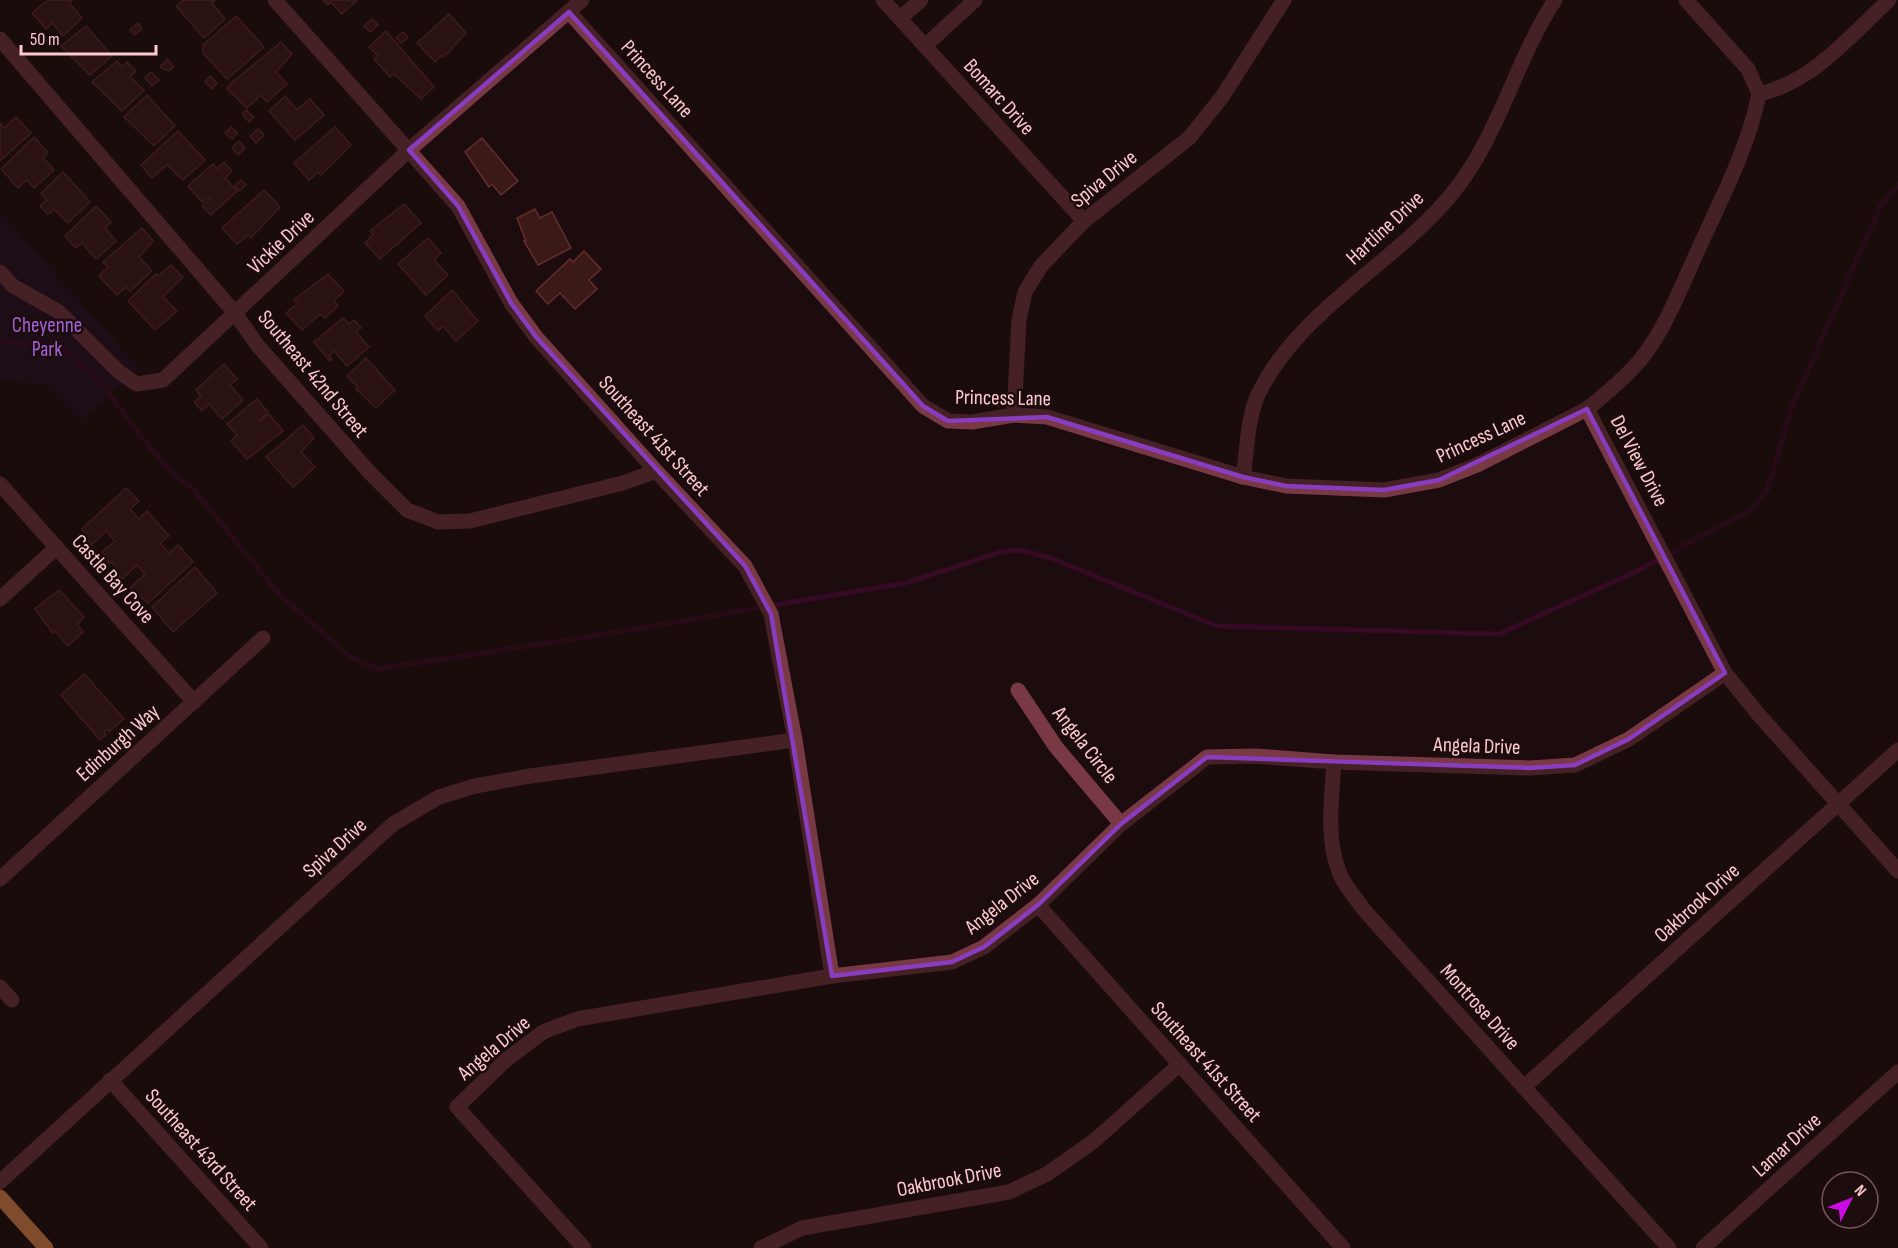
<svg xmlns="http://www.w3.org/2000/svg" width="1898" height="1248" viewBox="0 0 1898 1248" font-family="'Sofia Sans Condensed',sans-serif">
<style>
.green{fill:#200f25}
.lines{fill:none;stroke-linecap:round;stroke-linejoin:round}
.stream{stroke:#360a24;stroke-width:5}
.building{fill:#3c1919;stroke:#672c2d;stroke-width:1.5}
.minor{stroke:#793944;stroke-width:15}
.major{stroke:#f79855;stroke-width:15}
.marked{fill:none;stroke:#883cc0;stroke-width:4.5;stroke-linejoin:round}
.labels{text-anchor:middle;dominant-baseline:central;stroke-width:5;stroke-linejoin:round;paint-order:stroke}
.street-label{font-size:21px;fill:#fdc9ce;stroke:#1c0c0d}
.park-label{font-size:21px;fill:#a262da;stroke:#1c0c0d}
</style>
<rect width="100%" height="100%" fill="#1c0c0d"/>
<polygon class="green" points="0,212 139,368 80,421 47,385 0,380"/>
<g class="lines">
<polyline class="stream" points="0,340 66,351 100,381 139,434 173,474 193,489 279,594 349,656 378,669 612,633 905,583 1001,552 1021,550 1053,559 1217,626 1499,634 1633,573 1749,511 1768,489 1791,409 1881,205 1898,185"/>
</g>
<g class="building">
<polygon points="48,0 72,0 69,3 82,18 63,36 52,23 46,29 32,13"/>
<polygon points="184,0 215,0 212,3 225,19 204,38 176,6"/>
<polygon points="323,0 357,0 342,14 331,2 328,5"/>
<polygon points="449,14 466,33 444,57 442,55 435,62 417,43"/>
<polygon points="236,16 264,47 227,79 203,53 203,45"/>
<polygon points="372,19 378,25 370,32 364,26"/>
<polygon points="138,23 142,29 134,35 130,30"/>
<polygon points="86,26 112,56 90,75 61,46"/>
<polygon points="386,31 434,87 421,99 394,74 390,77 374,59 378,56 369,47"/>
<polygon points="403,32 408,37 401,43 396,38"/>
<polygon points="281,42 292,54 276,72 287,84 267,102 261,95 247,108 227,89 228,86"/>
<polygon points="167,59 174,67 169,71 160,67"/>
<polygon points="117,61 122,67 127,62 136,71 130,77 144,90 122,111 92,82"/>
<polygon points="151,72 159,80 152,86 145,78"/>
<polygon points="210,76 217,83 212,89 205,82"/>
<polygon points="147,95 175,126 154,146 124,117"/>
<polygon points="285,96 297,110 310,99 324,115 295,140 269,111"/>
<polygon points="246,110 254,117 249,122 242,114"/>
<polygon points="16,117 31,133 0,161 0,123 4,128"/>
<polygon points="231,127 237,133 232,139 225,133"/>
<polygon points="335,127 351,145 321,175 318,172 309,180 294,163"/>
<polygon points="258,129 264,135 256,143 250,136"/>
<polygon points="178,131 205,160 183,180 167,165 152,178 141,165"/>
<polygon points="34,137 48,153 43,158 54,170 34,188 27,180 18,188 1,169"/>
<polygon points="482,138 518,181 501,195 492,184 489,187 465,152"/>
<polygon points="239,141 245,148 238,155 232,148"/>
<polygon points="224,162 232,171 225,178 237,191 211,215 202,206 210,199 208,197 202,202 188,186 213,164 217,169"/>
<polygon points="63,172 90,202 68,223 54,209 48,214 40,206 47,200 41,193"/>
<polygon points="241,180 246,185 239,191 234,186"/>
<polygon points="264,190 280,207 251,238 248,235 237,244 222,228"/>
<polygon points="404,204 421,223 380,259 365,243 373,234 370,231"/>
<polygon points="96,206 111,222 105,228 116,241 96,259 82,243 76,248 65,236"/>
<polygon points="535,209 540,218 552,212 571,248 538,265 524,241 526,241 517,218"/>
<polygon points="142,228 153,241 139,257 152,271 130,291 126,287 117,295 99,276 108,267 103,262"/>
<polygon points="428,238 441,253 434,260 448,275 426,295 398,264"/>
<polygon points="584,251 601,269 589,280 597,289 575,309 560,293 548,304 536,291 570,259 573,262"/>
<polygon points="171,265 183,277 163,297 177,311 155,330 128,301 156,274 158,276"/>
<polygon points="328,274 344,291 334,301 338,306 325,318 320,314 302,330 286,313 297,304 294,300"/>
<polygon points="452,290 478,321 456,341 443,326 438,331 425,316"/>
<polygon points="343,318 349,324 354,320 361,328 356,332 369,347 347,366 334,351 329,356 332,359 330,361 314,342"/>
<polygon points="366,358 395,390 376,408 356,389 358,387 347,376"/>
<polygon points="224,364 237,379 230,385 243,400 222,419 209,404 202,411 194,402 201,396 196,390"/>
<polygon points="257,399 268,412 259,422 269,414 283,431 247,459 231,441 237,435 227,424"/>
<polygon points="303,425 314,438 301,452 315,467 293,487 266,457"/>
<polygon points="126,488 139,501 130,509 139,519 147,511 169,536 160,543 169,553 178,545 193,562 148,603 130,588 145,574 137,565 122,579 115,571 117,569 112,562 110,564 103,556 105,555 102,552 115,541 106,531 91,545 82,529"/>
<polygon points="195,567 217,593 173,632 152,607"/>
<polygon points="59,590 84,617 77,624 83,632 68,646 55,631 53,633 35,609"/>
<polygon points="84,674 124,719 109,732 107,729 104,732 106,734 100,740 61,695"/>
</g>
<g class="lines">
<g class="minor">
<polyline points="275,0 458,206 511,303 536,337 656,471 745,566 771,614 795,740 832,976"/>
<polyline points="883,0 1084,221"/>
<polyline points="1686,0 1748,69 1759,94"/>
<path d="M1889,0C1850,36 1813,82 1759,94C1748,149 1721,199 1698,250C1681,287 1666,328 1641,359C1625,378 1606,394 1587,409L1725,673L1759,715L1898,871"/>
<polyline points="569,12 923,406 948,421 972,422 1014,415 1047,417 1243,477 1286,486 1384,490 1439,480 1477,465 1587,409"/>
<polyline points="900,18 921,0"/>
<polyline points="0,39 235,313 258,346 371,474 407,510 438,522 470,521 623,483 656,471"/>
<polyline points="925,46 975,0"/>
<polyline points="0,272 13,286 59,312 119,372 137,384 163,380 409,150 582,0"/>
<polyline points="1014,415 1019,320 1025,292 1041,266 1084,221 1189,138 1222,97 1284,0"/>
<path d="M1243,477C1247,452 1247,421 1257,397C1295,313 1393,265 1451,195C1498,139 1515,61 1555,0"/>
<polyline points="0,484 194,702"/>
<polyline points="0,599 57,547"/>
<polyline points="1018,690 1056,747 1121,824"/>
<path d="M1334,762C1332,796 1326,836 1338,869C1343,885 1356,898 1365,911L1669,1248"/>
<polyline points="0,879 263,638"/>
<polyline points="1038,905 1343,1248"/>
<polyline points="0,987 12,1000"/>
<polyline points="110,1080 261,1248"/>
<polyline points="1524,1087 1898,750"/>
<polyline points="0,1182 393,824 439,797 475,786 530,776 795,740"/>
<polyline points="584,1248 457,1107 506,1060 543,1032 577,1019 832,976 952,962 984,947 1007,929 1038,905 1121,824 1207,757 1255,756 1334,762 1530,768 1575,765 1629,739 1725,673"/>
<polyline points="761,1248 802,1228 1009,1192 1047,1174 1094,1141 1180,1064"/>
<polyline points="1703,1248 1898,1072"/>
</g>
<polyline class="major" points="0,1197 46,1248"/>
</g>
<path d="M0 0H1898V1248H0ZM569,12L923,406L948,421L1047,417L1243,477L1286,486L1384,490L1439,480L1587,409L1725,673L1629,739L1575,765L1530,768L1207,757L1121,824L1038,905L984,947L952,962L832,976L771,614L745,566L536,337L511,303L458,206L409,150Z" fill="#1c0c0d" fill-opacity=".55" fill-rule="evenodd"/>
<path class="marked" d="M569,12L923,406L948,421L1047,417L1243,477L1286,486L1384,490L1439,480L1587,409L1725,673L1629,739L1575,765L1530,768L1207,757L1121,824L1038,905L984,947L952,962L832,976L771,614L745,566L536,337L511,303L458,206L409,150Z"/>
<g class="labels">
<g class="street-label">
<text transform="translate(657 79) rotate(48)">Princess Lane</text>
<text transform="translate(999 97) rotate(48)">Bomarc Drive</text>
<text transform="translate(1104 179) rotate(-39)">Spiva Drive</text>
<text transform="translate(1385 228) rotate(-43)">Hartline Drive</text>
<text transform="translate(281 242) rotate(-43)">Vickie Drive</text>
<text transform="translate(313 374) rotate(50)">Southeast 42nd Street</text>
<text transform="translate(1003 398) rotate(1)">Princess Lane</text>
<text transform="translate(654 436) rotate(48)">Southeast 41st Street</text>
<text transform="translate(1481 437) rotate(-25)">Princess Lane</text>
<text transform="translate(1639 461) rotate(62)">Del View Drive</text>
<text transform="translate(113 579) rotate(48)">Castle Bay Cove</text>
<text transform="translate(118 743) rotate(-42)">Edinburgh Way</text>
<text transform="translate(1085 745) rotate(52)">Angela Circle</text>
<text transform="translate(1477 746) rotate(2)">Angela Drive</text>
<text transform="translate(335 848) rotate(-42)">Spiva Drive</text>
<text transform="translate(1002 903) rotate(-38)">Angela Drive</text>
<text transform="translate(1697 903) rotate(-42)">Oakbrook Drive</text>
<text transform="translate(1480 1007) rotate(48)">Montrose Drive</text>
<text transform="translate(494 1048) rotate(-40)">Angela Drive</text>
<text transform="translate(1206 1062) rotate(48)">Southeast 41st Street</text>
<text transform="translate(1787 1145) rotate(-42)">Lamar Drive</text>
<text transform="translate(201 1150) rotate(48)">Southeast 43rd Street</text>
<text transform="translate(949 1180) rotate(-11)">Oakbrook Drive</text>
</g>
<g class="park-label">
<text x="47" y="325">Cheyenne<tspan x="47" dy="24">Park</tspan></text>
</g>
</g>
<g transform="translate(1850 1200) rotate(48)"><circle r="28" fill="#1c0c0d" stroke="#76585a" stroke-width="1.5"/>
<path d="M0-4.5L10 22L0 15L-10 22Z" fill="#ce0ae7"/>
<text y="-9" font-size="16" font-weight="bold" text-anchor="middle" fill="#fdc9ce">N</text>
</g>
<path d="M21 45v9h135v-9" fill="none" stroke="#fdc9ce" stroke-width="3"/>
<text x="30" y="45" font-size="18" fill="#fdc9ce" stroke="#1c0c0d" stroke-width="4.5" paint-order="stroke">50 m</text>
</svg>
